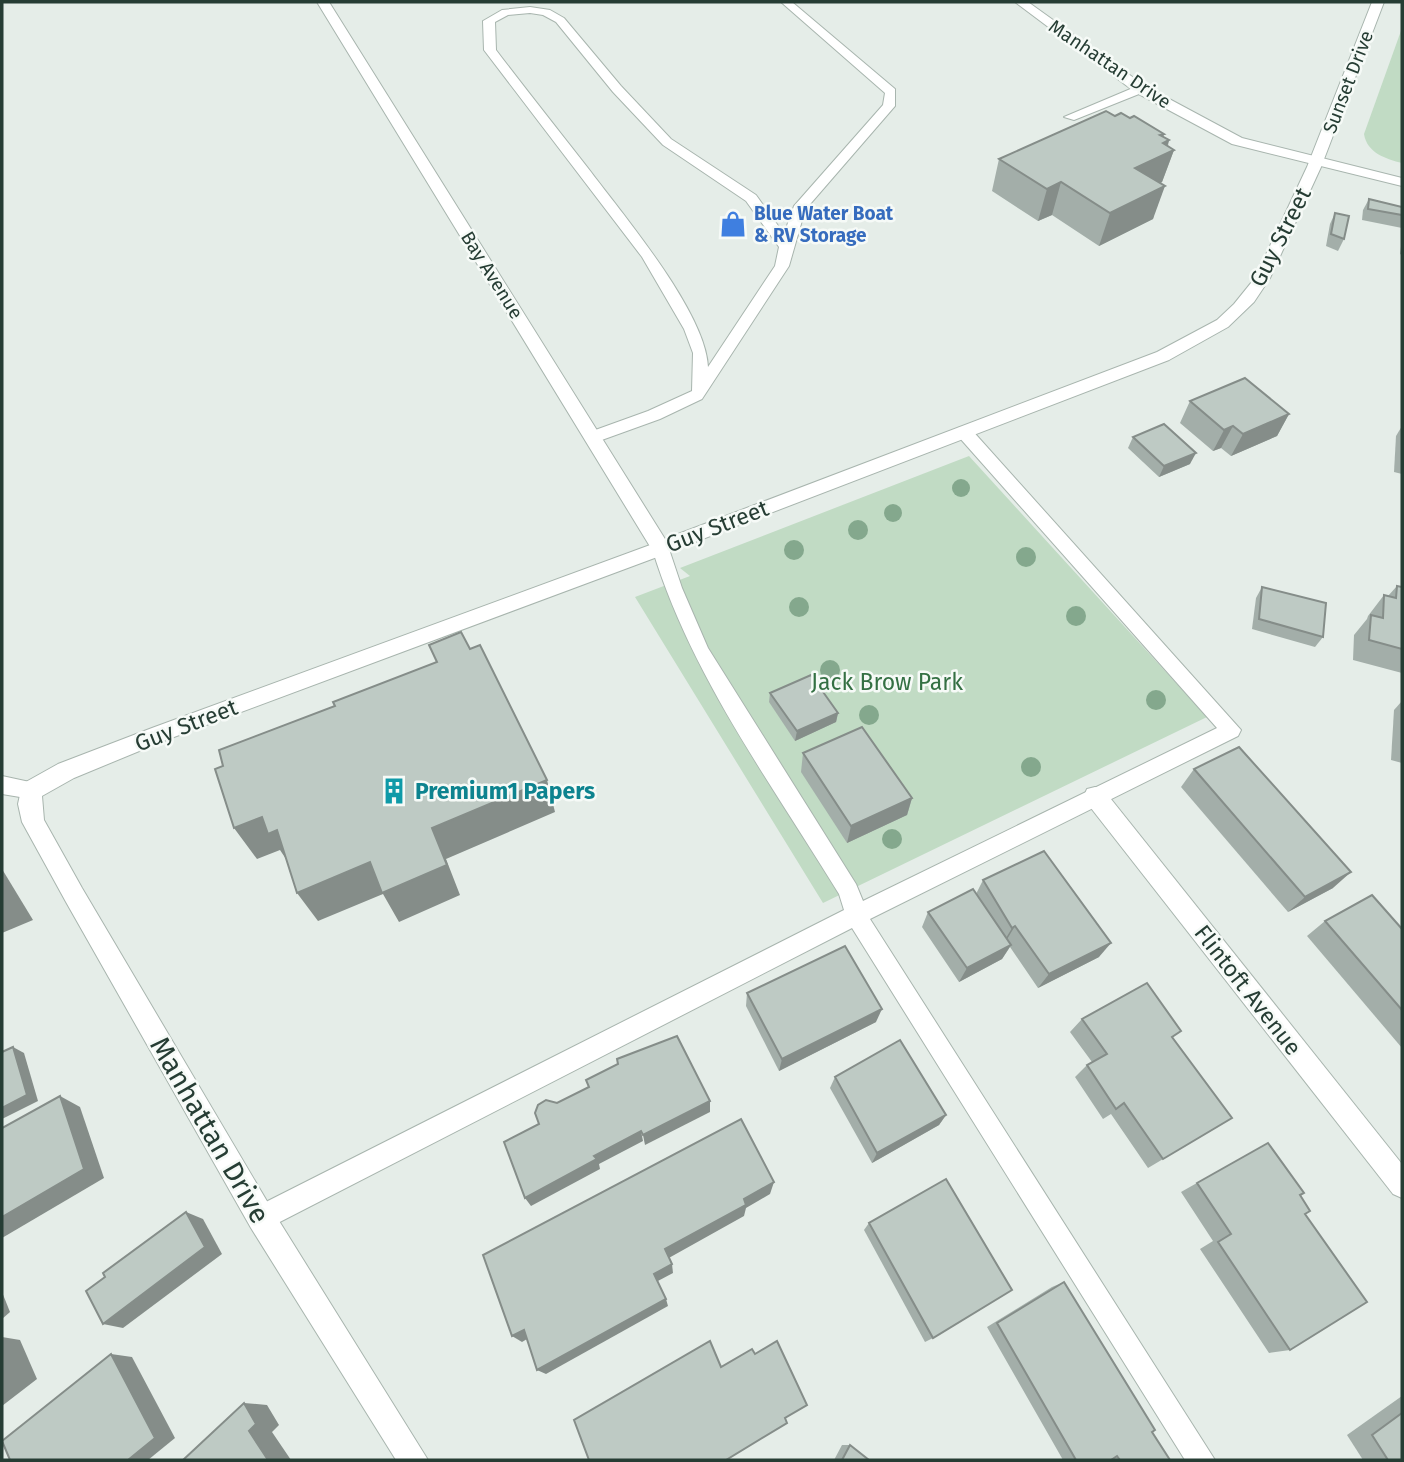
<svg xmlns="http://www.w3.org/2000/svg" width="1404" height="1462" viewBox="0 0 1404 1462" font-family="'Fira Sans',sans-serif">
<style>
.green{fill:#c1dbc4}
.lines{fill:none;stroke-linecap:round;stroke-linejoin:round}
.service-casing{stroke:#a8b5ae;stroke-width:2}
.minor-casing{stroke:#a8b5ae;stroke-width:2}
.tertiary-casing{stroke:#a8b5ae;stroke-width:2}
.service{fill:#fff;fill-rule:evenodd}
.minor{fill:#fff;fill-rule:evenodd}
.tertiary{fill:#fff;fill-rule:evenodd}
.tree{fill:#84a88d}
.wall{fill:#a3aea9}
.shaded-wall{fill:#858d89}
.building{fill:#becac4;stroke:#858d89;stroke-width:2}
.labels{text-anchor:middle;dominant-baseline:central;stroke-width:5;stroke-linejoin:round;paint-order:stroke}
.far-street-label{font-size:19px;fill:#263d34;stroke:#f6faf7}
.far-shop-label{font-size:19px;font-weight:bold;fill:#366cbe;stroke:#f6faf7;text-anchor:start}
.street-label{font-size:23px;fill:#263d34;stroke:#f6faf7}
.park-label{font-size:23px;fill:#347043;stroke:#f6faf7}
.culture-label{font-size:23px;font-weight:bold;fill:#0d838f;stroke:#f6faf7;text-anchor:start}
.near-street-label{font-size:28px;fill:#263d34;stroke:#f6faf7}
</style>
<rect width="100%" height="100%" fill="#e5ede8"/>
<g class="green">
<path d="M1402,28V163C1386,159 1367,153 1364,134Z"/>
<polygon points="969,456 1207,717 823,903 635,597 690,576 680,568"/>
</g>
<g class="lines">
<g class="service-casing">
<g id="service">
<path d="M781,2H792L895,89V106L805,210L789,266L702,399L660,419L599,441H587V433L648,411L692,391L693,353L684,329L642,257L484,50L483,21L502,10L530,7L550,10L564,18L621,86L671,139L756,195L784,234L794,206L883,105L885,93ZM530,13L543,15L556,22L613,92L663,145L746,201L779,247L775,266L708,367C706,313 624,216 591,172C559,131 527,91 496,50L495,22L508,15Z"/>
<polygon points="1140,85 1146,89 1144,92 1074,120 1064,117"/>
<path d="M964,427L970,428L1241,730L1238,736L870,919L1215,1460H1185L852,928L270,1227L261,1230L252,1227L249,1218L252,1209L844,910L839,894C771,783 690,674 652,548L655,543H667L682,588L708,648L856,884L863,901L1217,728L958,436V428Z"/>
<polygon points="2,776 39,784 42,790 39,796 32,799 2,794"/>
</g>
</g>
<g class="minor-casing">
<g id="minor">
<polygon points="1015,2 1028,2 1145,86 1242,138 1402,178 1402,186 1232,144 1135,92"/>
<polygon points="661,541 668,543 670,548 668,553 166,740 74,778 42,796 44,820 82,888 271,1208 428,1460 396,1460 251,1228 66,902 22,822 18,804 21,790 24,783 58,764 152,728"/>
<polygon points="1095,787 1103,789 1402,1164 1402,1198 1393,1194 1087,803 1084,796 1087,789"/>
</g>
</g>
<g class="tertiary-casing">
<polygon id="tertiary" points="317,2 329,2 665,539 1157,352 1217,320 1234,304 1255,278 1307,167 1372,2 1384,2 1321,167 1270,278 1254,302 1228,327 1169,360 661,555 654,553"/>
</g>
<use href="#service" class="service"/>
<use href="#minor" class="minor"/>
<use href="#tertiary" class="tertiary"/>
</g>
<g class="tree">
<circle cx="961" cy="488" r="9"/>
<circle cx="893" cy="513" r="9"/>
<circle cx="858" cy="530" r="10"/>
<circle cx="794" cy="550" r="10"/>
<circle cx="1026" cy="557" r="10"/>
<circle cx="799" cy="607" r="10"/>
<circle cx="1076" cy="616" r="10"/>
<circle cx="830" cy="670" r="10"/>
<circle cx="1156" cy="700" r="10"/>
<circle cx="869" cy="715" r="10"/>
<circle cx="1031" cy="767" r="10"/>
<circle cx="892" cy="839" r="10"/>
</g>
<g class="wall">
<polygon points="1115,116 1130,118 1164,134 1163,137 1169,140 1168,146 1174,150 1162,182 1160,183 1153,219 1099,246 1052,215 1038,221 992,191 999,159"/>
<polygon points="1369,199 1402,207 1402,228 1362,220 1363,210"/>
<polygon points="1335,213 1344,239 1338,251 1326,246 1330,224"/>
<polygon points="1402,239 1402,255 1400,254"/>
<polygon points="1190,401 1289,414 1277,436 1231,456 1221,448 1213,451 1180,423"/>
<polygon points="1402,426 1402,474 1394,472 1396,436"/>
<polygon points="1133,437 1190,464 1159,477 1128,448"/>
<polygon points="1397,586 1402,587 1402,673 1353,660 1354,635 1367,619 1368,616 1384,595 1388,596"/>
<polygon points="1262,587 1323,637 1315,647 1252,629 1256,598"/>
<polygon points="770,693 838,713 836,722 795,741 769,702"/>
<polygon points="1402,701 1402,763 1391,760 1394,710"/>
<polygon points="803,753 912,798 907,815 847,843 801,772"/>
<polygon points="1194,769 1333,888 1288,912 1181,787"/>
<polygon points="983,880 1099,957 1038,988 1010,947 1002,959 959,982 922,927 928,912 976,894"/>
<polygon points="1325,921 1402,929 1402,1048 1307,936"/>
<polygon points="747,993 876,1022 779,1071 746,1006"/>
<polygon points="1082,1019 1173,1038 1232,1118 1148,1168 1111,1114 1103,1119 1075,1077 1087,1065 1092,1062 1070,1032"/>
<polygon points="835,1077 946,1115 939,1125 872,1163 830,1088"/>
<polygon points="1250,1153 1300,1195 1305,1214 1290,1350 1269,1353 1200,1249 1213,1241 1181,1192"/>
<polygon points="869,1223 933,1338 925,1342 864,1230"/>
<polygon points="1064,1282 1152,1432 1170,1460 1063,1460 987,1327 1052,1287"/>
<polygon points="1402,1396 1402,1460 1363,1460 1347,1435"/>
<polygon points="842,1445 850,1445 869,1460 834,1460"/>
</g>
<g class="shaded-wall">
<polygon points="1164,134 1156,158 1163,143 1169,140 1165,154 1174,150 1162,182 1124,201 1135,168 1160,135"/>
<polygon points="1061,182 1052,215 1038,221 1047,189"/>
<polygon points="1165,186 1153,219 1099,246 1110,213"/>
<polygon points="1289,414 1277,436 1231,456 1243,434"/>
<polygon points="1233,426 1221,448 1213,451 1224,430"/>
<polygon points="1196,453 1190,464 1159,477 1164,466"/>
<polygon points="838,713 836,722 795,741 797,731"/>
<polygon points="547,780 555,812 446,859 460,895 399,922 383,894 318,921 297,893 370,862 432,828"/>
<polygon points="912,798 907,815 847,843 851,826"/>
<polygon points="262,817 277,830 290,865 280,850 257,859 234,828"/>
<polygon points="2,869 33,920 2,933"/>
<polygon points="1351,872 1333,888 1288,912 1305,897"/>
<polygon points="1015,926 1006,941 1003,943 1012,928"/>
<polygon points="1111,943 1099,957 1038,988 1049,974"/>
<polygon points="1011,945 1002,959 959,982 967,968"/>
<polygon points="882,1009 876,1022 779,1071 782,1059"/>
<polygon points="13,1047 24,1053 38,1101 2,1119 2,1108"/>
<polygon points="60,1096 80,1107 104,1178 2,1238 2,1217"/>
<polygon points="710,1101 710,1112 645,1145 643,1135"/>
<polygon points="946,1115 939,1125 872,1163 877,1153"/>
<polygon points="641,1131 643,1141 599,1164 600,1169 531,1206 525,1198 594,1156"/>
<polygon points="774,1182 770,1194 746,1208 744,1216 667,1259 665,1249 744,1199"/>
<polygon points="186,1212 203,1219 222,1254 123,1328 103,1324"/>
<polygon points="672,1264 673,1273 656,1282 654,1274"/>
<polygon points="2,1292 10,1312 2,1319"/>
<polygon points="666,1299 668,1306 546,1374 537,1370"/>
<polygon points="524,1330 532,1336 522,1342 512,1336"/>
<polygon points="2,1337 20,1340 37,1379 2,1406"/>
<polygon points="111,1354 132,1357 175,1438 148,1460 128,1460"/>
<polygon points="244,1403 267,1405 279,1425 272,1432 291,1460 268,1460 249,1431"/>
</g>
<g class="building">
<polygon points="1106,111 1115,116 1121,113 1130,118 1134,116 1164,134 1160,135 1169,140 1163,143 1174,150 1135,168 1165,186 1110,213 1061,182 1047,189 999,159"/>
<polygon points="1369,199 1402,207 1402,215 1368,209"/>
<polygon points="1335,213 1349,216 1344,239 1331,234"/>
<polygon points="1245,378 1289,414 1243,434 1233,426 1224,430 1190,401"/>
<polygon points="1164,424 1196,453 1164,466 1133,437"/>
<polygon points="1397,586 1402,587 1402,649 1369,640 1371,615 1383,618 1384,595 1396,598"/>
<polygon points="1262,587 1326,603 1323,637 1259,619"/>
<polygon points="461,632 470,649 480,645 547,780 432,828 447,865 382,893 370,862 297,893 277,830 268,834 262,817 234,828 215,769 223,766 219,750 335,706 333,702 437,662 429,645"/>
<polygon points="811,675 838,713 797,731 770,693"/>
<polygon points="862,727 912,798 851,826 803,753"/>
<polygon points="1239,747 1351,872 1305,897 1194,769"/>
<polygon points="1044,851 1111,943 1049,974 1015,926 1012,928 983,880"/>
<polygon points="973,889 1011,945 967,968 928,912"/>
<polygon points="1372,895 1402,929 1402,1010 1325,921"/>
<polygon points="845,946 882,1009 782,1059 747,993"/>
<polygon points="1147,983 1181,1031 1172,1037 1232,1118 1163,1159 1124,1103 1116,1109 1087,1065 1107,1054 1082,1019"/>
<polygon points="677,1036 710,1101 643,1135 641,1131 594,1156 597,1159 525,1198 504,1142 539,1124 535,1113 538,1105 546,1100 557,1103 589,1087 586,1080 618,1064 617,1059"/>
<polygon points="900,1040 946,1115 877,1153 835,1077"/>
<polygon points="13,1047 27,1095 2,1108 2,1052"/>
<polygon points="60,1096 84,1169 2,1217 2,1128"/>
<polygon points="741,1119 774,1182 744,1199 746,1205 665,1249 672,1264 654,1274 666,1299 537,1370 524,1330 512,1336 483,1255"/>
<polygon points="1268,1143 1304,1193 1300,1195 1310,1211 1305,1214 1367,1302 1290,1350 1218,1242 1231,1234 1197,1183"/>
<polygon points="946,1179 1012,1290 933,1338 869,1223"/>
<polygon points="186,1212 205,1247 103,1324 86,1291 105,1277 103,1273"/>
<polygon points="1064,1282 1155,1430 1152,1432 1170,1460 1120,1460 1117,1456 1111,1460 1076,1460 997,1323"/>
<polygon points="710,1341 721,1367 752,1349 755,1354 777,1341 807,1405 785,1418 787,1423 726,1460 589,1460 574,1420"/>
<polygon points="111,1354 155,1438 128,1460 10,1460 2,1441"/>
<polygon points="244,1403 256,1424 249,1431 268,1460 183,1460"/>
<polygon points="1402,1413 1402,1460 1388,1460 1372,1435"/>
<polygon points="850,1445 869,1460 842,1460"/>
</g>
<defs>
<g id="shop-bare" transform="scale(2.1)"><path d="M-5-2.5h2.3a2.7 3.5 0 0 1 5.4 0H5L5.5 6h-11ZM-1.5-2.5h3a1.5 2.3 0 0 0-3 0Z" fill="#3f7fe0" stroke="#f6faf7" stroke-width="2.5" paint-order="stroke"/></g>
<g id="building-bare" transform="scale(2.1)"><path d="M-4-6H4V6H1V3H-1V6H-4ZM-2.5-4.3h1.7v1.8h-1.7ZM.8-4.3h1.7v1.8H.8ZM-2.5-1h1.7V.8h-1.7ZM.8-1h1.7V.8H.8Z" fill="#0f9aa8" stroke="#f6faf7" stroke-width="2.5" paint-order="stroke"/></g>
</defs>
<g fill-rule="evenodd">
<use href="#shop-bare" x="733" y="224"/>
<use href="#building-bare" x="394" y="791"/>
</g>
<g class="labels">
<g class="far-street-label">
<text transform="translate(1110 64) rotate(34)">Manhattan Drive</text>
<text transform="translate(1348 82) rotate(-69)">Sunset Drive</text>
<text transform="translate(492 275) rotate(58)">Bay Avenue</text>
</g>
<g class="far-shop-label">
<text x="754" y="213">Blue Water Boat<tspan x="754" dy="22">&amp; RV Storage</tspan></text>
</g>
<g class="street-label">
<text transform="translate(1280 237) rotate(-63)">Guy Street</text>
<text transform="translate(717 526) rotate(-21)">Guy Street</text>
<text transform="translate(186 725) rotate(-21)">Guy Street</text>
<text transform="translate(1248 990) rotate(52)">Flintoft Avenue</text>
</g>
<g class="park-label">
<text x="887" y="682">Jack Brow Park</text>
</g>
<g class="culture-label">
<text x="415" y="791">Premium1 Papers</text>
</g>
<g class="near-street-label">
<text transform="translate(210 1130) rotate(60)">Manhattan Drive</text>
</g>
</g>
<rect width="1404" height="1462" fill="none" stroke="#263d34" stroke-width="7"/>
</svg>
